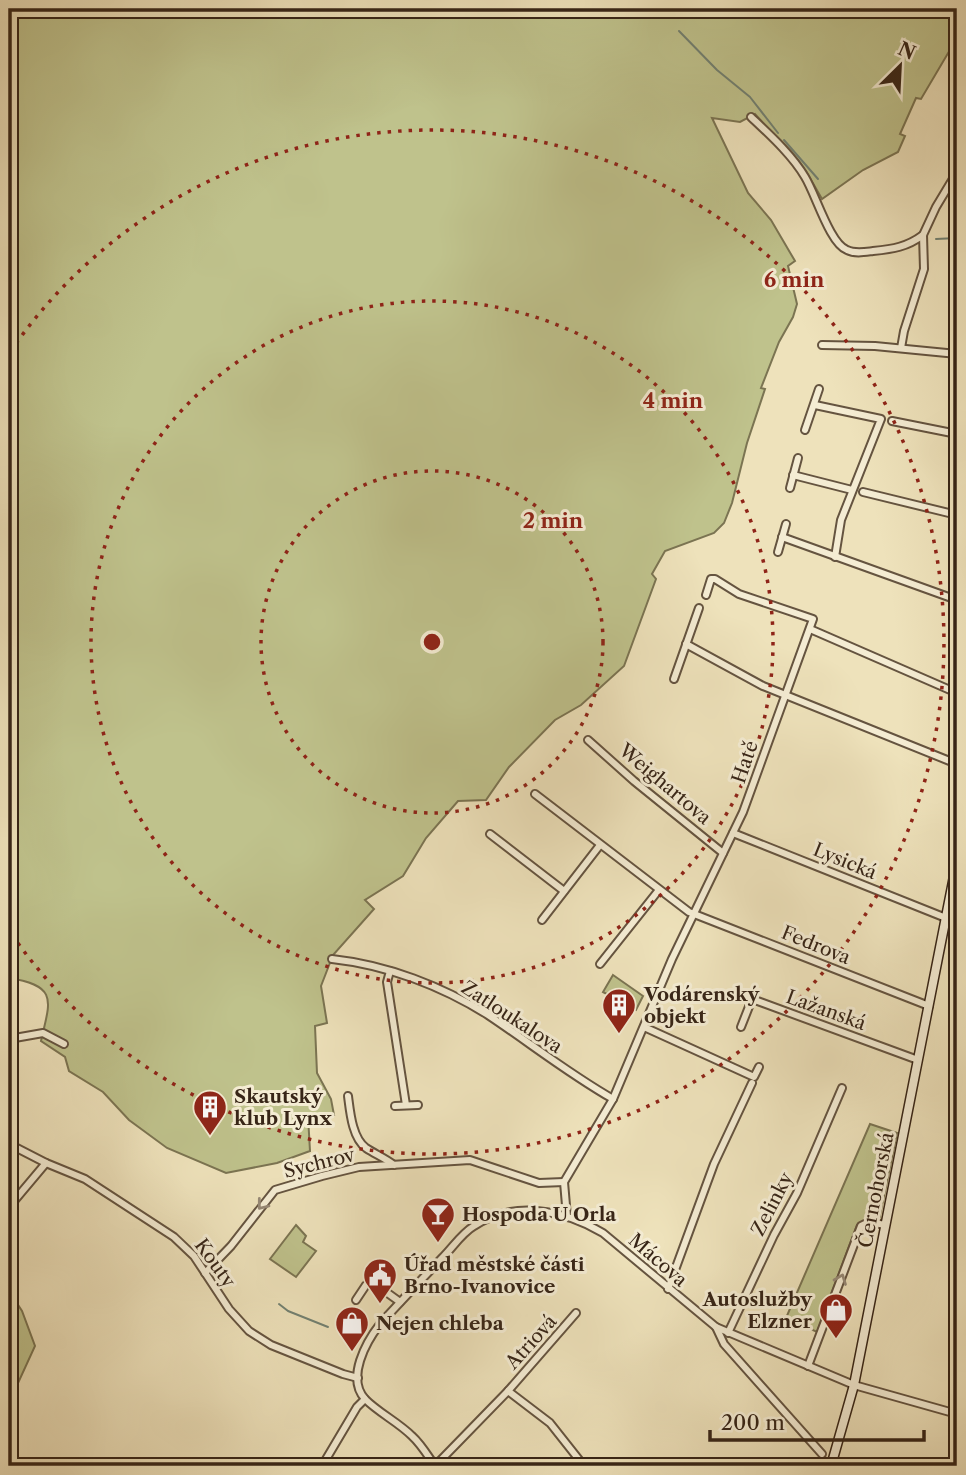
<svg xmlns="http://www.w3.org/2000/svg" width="966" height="1475" viewBox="0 0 966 1475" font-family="'Libre Caslon Text',serif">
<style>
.green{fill:#bfc28c;stroke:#7b7452;stroke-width:2}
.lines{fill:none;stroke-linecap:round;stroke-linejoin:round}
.stream{stroke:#728172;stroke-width:2}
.street-casing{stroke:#655440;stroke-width:10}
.secondary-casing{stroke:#372517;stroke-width:11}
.street{stroke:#f4ecd3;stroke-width:6}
.secondary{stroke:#f4ecd3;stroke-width:8}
.oneway{stroke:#968875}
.ring{fill:none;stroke:#8f2418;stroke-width:3.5;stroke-dasharray:3.5 7}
.labels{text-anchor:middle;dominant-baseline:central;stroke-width:6;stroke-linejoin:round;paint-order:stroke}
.street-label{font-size:19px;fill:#372517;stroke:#f4ecd3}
.poi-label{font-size:19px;font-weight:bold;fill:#372517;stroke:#f4ecd3;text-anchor:start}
.centre{fill:#8f2418;stroke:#f4ecd3;stroke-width:3.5}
.ring-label{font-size:21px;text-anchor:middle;font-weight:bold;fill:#8f2418;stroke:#f4ecd3;stroke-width:6;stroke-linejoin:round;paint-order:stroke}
</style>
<rect width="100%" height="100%" fill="#eee2bb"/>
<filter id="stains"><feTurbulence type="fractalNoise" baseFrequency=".00286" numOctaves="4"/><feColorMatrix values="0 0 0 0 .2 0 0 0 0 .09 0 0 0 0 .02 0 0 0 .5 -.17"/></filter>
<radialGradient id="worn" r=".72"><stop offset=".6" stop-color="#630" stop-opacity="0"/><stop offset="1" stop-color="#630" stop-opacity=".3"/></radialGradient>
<g class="green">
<path d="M9,9H957V38L921,99L916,98L900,134L905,136L898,152L863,170L822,199L806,171L755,114L740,122L712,118L748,193L771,220L795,261L788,266L797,304L793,317L779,342L761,388L765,389L747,443L732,503L724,523L714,533L665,551L652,574L656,579L624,666L581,705L555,720L509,767L486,800L458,801L426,838L403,876L365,900L374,909L333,955L321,986L327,1023L315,1026L317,1073L331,1099L334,1115L308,1116L310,1151L277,1163L226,1173L167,1148L129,1120L103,1092L69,1071L65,1057L41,1041C50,1001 59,986 9,978Z"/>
<polygon points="613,975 643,996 636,1010 603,992"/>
<polygon points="870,1124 897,1133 879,1220 868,1218 857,1225 817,1332 786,1318"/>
<polygon points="296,1225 306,1236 303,1242 316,1251 296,1277 270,1259"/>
<polygon points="9,1291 22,1311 35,1346 18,1383 9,1420"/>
</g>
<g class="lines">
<g class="stream">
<polyline points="679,31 717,70 750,97 778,133"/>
<polyline points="784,140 818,179"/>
<polyline points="936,239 957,238"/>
<polyline points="279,1304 288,1311 328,1327"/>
</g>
<g class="street-casing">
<g id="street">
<path d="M751,117C770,135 792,155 805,177C816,195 830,244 847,250C855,254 865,252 873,251C893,249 907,247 923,235"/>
<polyline points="822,345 875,346 957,354"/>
<polyline points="901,348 904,331 924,269 923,235 936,207 957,172"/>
<polyline points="815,405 881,419 841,520 835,557"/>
<polyline points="892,421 957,434"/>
<polyline points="805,430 819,389"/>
<polyline points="793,475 852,490"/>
<polyline points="790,488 798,458"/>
<polyline points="863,492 957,515"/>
<polyline points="782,537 957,600"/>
<polyline points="778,552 786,524"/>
<polyline points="810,629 957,693"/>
<polyline points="686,644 763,686 957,764"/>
<polyline points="674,679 699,608"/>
<polyline points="588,740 634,781 723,853"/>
<polyline points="535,794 689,912 929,1006"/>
<polyline points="733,833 946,918"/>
<polyline points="490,834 564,891"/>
<polyline points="542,920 600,845"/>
<path d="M332,959C387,965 442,986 488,1015C530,1043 569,1074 613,1099"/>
<polyline points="600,964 658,891"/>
<polyline points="390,971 387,982 406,1105"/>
<polyline points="644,1027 754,1077 759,1067"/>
<polyline points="741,1027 752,999 918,1060"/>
<polyline points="9,1039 43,1033 64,1044"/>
<path d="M348,1096C350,1111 352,1138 366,1148C375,1154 385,1158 394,1165"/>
<polyline points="395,1106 418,1105"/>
<polyline points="9,1144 46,1163 85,1179 174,1237 194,1256 229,1309 249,1331 271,1345 343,1374 358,1378"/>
<polyline points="9,1207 46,1163"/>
<polyline points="567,1217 564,1182 613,1099 672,959 743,812 813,619 739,594 715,579 711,579 706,595"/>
<polyline points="872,1222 877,1197"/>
<polyline points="205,1273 231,1246 275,1190 322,1176 359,1167 470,1160 539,1183 564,1182"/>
<polyline points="668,1289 714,1164 752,1083"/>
<polyline points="356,1300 366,1285 375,1284 400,1302"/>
<polyline points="716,1327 724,1344 822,1454"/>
<polyline points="728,1333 774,1235 797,1193 842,1088"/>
<polyline points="808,1366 861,1226 869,1222 885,1225"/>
<polyline points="508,1391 550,1423 584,1466"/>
<polyline points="322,1466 357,1407 365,1399"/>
<path d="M435,1466C428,1456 421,1444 412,1436C398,1422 379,1413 365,1399C346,1378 366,1342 380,1324C401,1301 422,1279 443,1257C453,1247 462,1233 474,1226C514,1200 564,1210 603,1233L716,1327L854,1385L957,1414"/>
<polyline points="435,1466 508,1391 576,1313"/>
</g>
</g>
<g class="secondary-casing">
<polyline id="secondary" points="831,1466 854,1385 957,861"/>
</g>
<use href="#street" class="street"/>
<use href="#secondary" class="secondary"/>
</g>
<defs><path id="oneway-chevron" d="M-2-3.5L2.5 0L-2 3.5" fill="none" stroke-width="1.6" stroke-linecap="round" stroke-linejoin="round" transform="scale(1.75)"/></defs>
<g class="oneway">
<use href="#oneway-chevron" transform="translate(262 1205) rotate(128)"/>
<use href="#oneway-chevron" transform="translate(841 1279) rotate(-69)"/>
</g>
<g class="ring">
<circle cx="432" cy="642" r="171"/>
<circle cx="432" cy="642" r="341"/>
<path d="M10 352A512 512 0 1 1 10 932"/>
</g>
<defs>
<g id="building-pin" transform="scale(1.75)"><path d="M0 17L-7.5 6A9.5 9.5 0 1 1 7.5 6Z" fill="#8f2418" stroke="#f4ecd3"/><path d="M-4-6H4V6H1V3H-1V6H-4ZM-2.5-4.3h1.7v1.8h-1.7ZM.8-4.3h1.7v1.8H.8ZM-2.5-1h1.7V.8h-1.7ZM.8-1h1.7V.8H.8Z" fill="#fff"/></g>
<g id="bar-pin" transform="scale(1.75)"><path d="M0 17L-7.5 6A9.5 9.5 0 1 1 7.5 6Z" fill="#8f2418" stroke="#f4ecd3"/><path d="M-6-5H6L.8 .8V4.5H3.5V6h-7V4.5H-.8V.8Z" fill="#fff"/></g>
<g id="civic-pin" transform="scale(1.75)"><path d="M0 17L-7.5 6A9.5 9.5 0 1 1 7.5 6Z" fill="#8f2418" stroke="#f4ecd3"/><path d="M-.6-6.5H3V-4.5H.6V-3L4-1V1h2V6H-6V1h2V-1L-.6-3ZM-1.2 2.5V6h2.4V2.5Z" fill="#fff"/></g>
<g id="shop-pin" transform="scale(1.75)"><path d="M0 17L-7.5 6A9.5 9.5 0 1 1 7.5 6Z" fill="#8f2418" stroke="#f4ecd3"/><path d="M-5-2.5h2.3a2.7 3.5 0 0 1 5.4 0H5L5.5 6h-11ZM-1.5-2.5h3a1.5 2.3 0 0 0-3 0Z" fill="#fff"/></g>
</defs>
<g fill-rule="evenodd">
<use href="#building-pin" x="619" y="1005"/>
<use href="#building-pin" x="210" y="1107"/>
<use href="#bar-pin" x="438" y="1214"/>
<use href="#civic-pin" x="380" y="1275"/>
<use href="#shop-pin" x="836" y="1310"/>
<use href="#shop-pin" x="352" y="1323"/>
</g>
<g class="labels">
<g class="street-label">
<text transform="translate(745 762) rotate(-71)">Hatě</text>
<text transform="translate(665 784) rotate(40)">Weighartova</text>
<text transform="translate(845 861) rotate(22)">Lysická</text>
<text transform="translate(816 945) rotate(22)">Fedrova</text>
<text transform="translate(826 1010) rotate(20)">Lažanská</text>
<text transform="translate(512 1017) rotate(33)">Zatloukalova</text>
<text transform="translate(319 1163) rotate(-14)">Sychrov</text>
<text transform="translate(876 1190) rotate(-79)">Černohorská</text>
<text transform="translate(772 1204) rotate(-63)">Zelinky</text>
<text transform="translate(658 1260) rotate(41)">Mácova</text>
<text transform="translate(215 1263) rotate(54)">Kouty</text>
<text transform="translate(531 1342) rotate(-48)">Atriová</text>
</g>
<g class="poi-label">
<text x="644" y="994">Vodárenský<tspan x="644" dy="22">objekt</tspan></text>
<text x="234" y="1096">Skautský<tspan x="234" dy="22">klub Lynx</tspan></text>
<text x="462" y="1214">Hospoda U Orla</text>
<text x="404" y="1264">Úřad městské části<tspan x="404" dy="22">Brno-Ivanovice</tspan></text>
<text x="812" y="1299" text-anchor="end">Autoslužby<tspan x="812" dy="22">Elzner</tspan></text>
<text x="376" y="1323">Nejen chleba</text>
</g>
</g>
<circle cx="432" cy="642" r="10" class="centre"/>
<g class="ring-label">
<text x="794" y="287">6 min</text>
<text x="673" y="408">4 min</text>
<text x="553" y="528">2 min</text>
</g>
<rect width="966" height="1475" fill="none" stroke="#eee2bb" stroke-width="35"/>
<rect x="10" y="10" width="945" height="1454" fill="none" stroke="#372517" stroke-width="3.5"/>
<rect x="18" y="18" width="931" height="1440" fill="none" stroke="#372517" stroke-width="2"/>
<g transform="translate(900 66) rotate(24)" stroke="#f4ecd3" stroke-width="5" paint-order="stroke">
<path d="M0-5L12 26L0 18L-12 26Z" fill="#372517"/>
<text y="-10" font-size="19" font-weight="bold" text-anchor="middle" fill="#372517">N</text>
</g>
<path d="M710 1430v10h214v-10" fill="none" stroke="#372517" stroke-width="3.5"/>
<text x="721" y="1430" font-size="21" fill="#372517" stroke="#f4ecd3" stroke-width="5" paint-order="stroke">200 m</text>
<rect width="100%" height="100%" filter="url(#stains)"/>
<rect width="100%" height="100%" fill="url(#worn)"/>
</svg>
